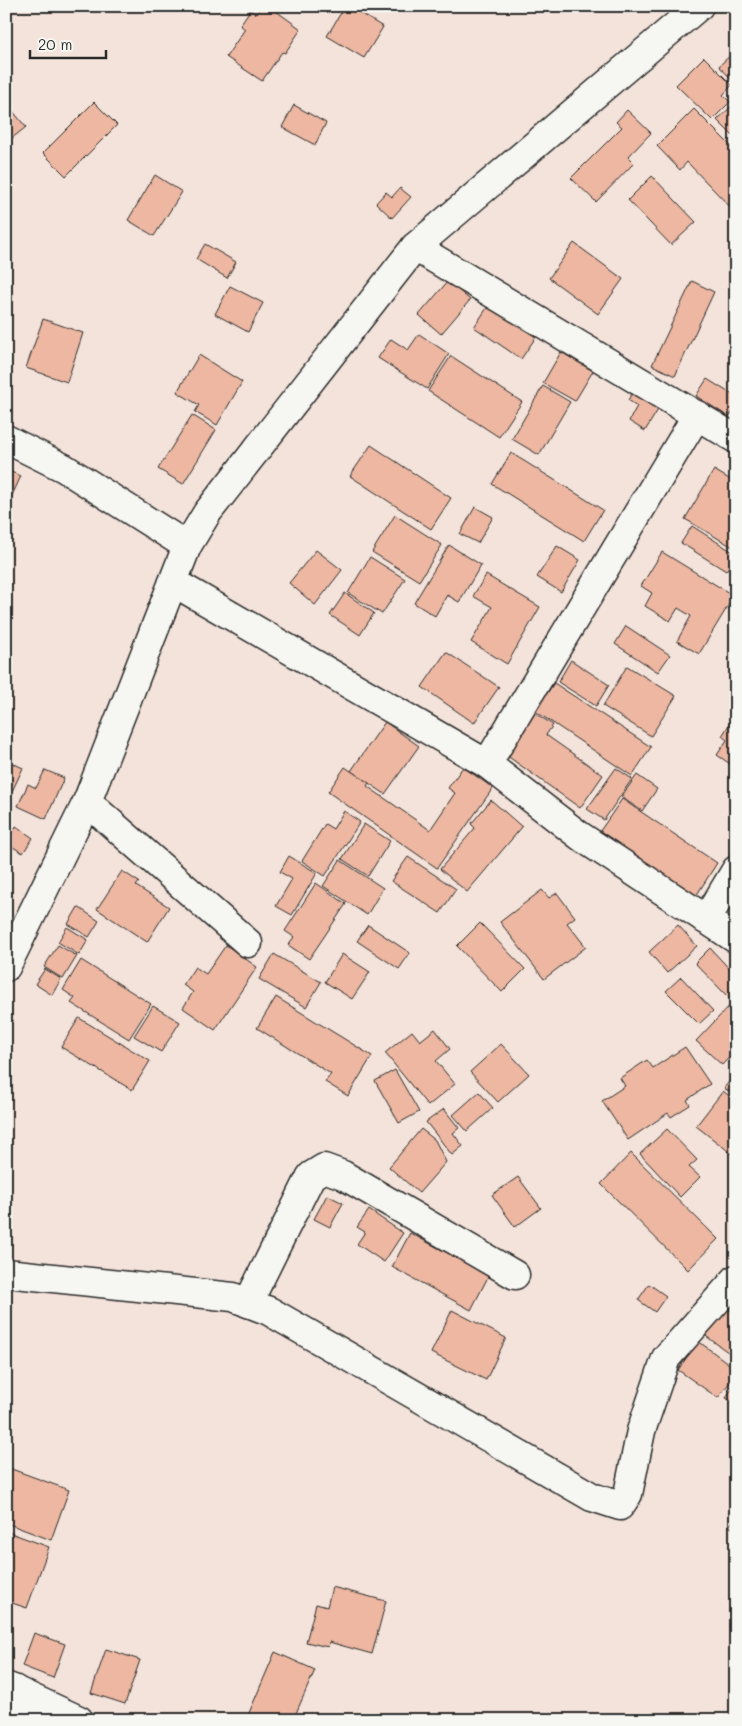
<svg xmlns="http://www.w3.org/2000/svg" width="742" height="1726" viewBox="0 0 742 1726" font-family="Mali,sans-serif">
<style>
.building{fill:#edb7a1;stroke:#2b2b2b}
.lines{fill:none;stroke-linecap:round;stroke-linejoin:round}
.minor-casing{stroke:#2b2b2b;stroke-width:31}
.minor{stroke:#f6f6f2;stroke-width:28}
</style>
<rect width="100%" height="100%" fill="#f3e3da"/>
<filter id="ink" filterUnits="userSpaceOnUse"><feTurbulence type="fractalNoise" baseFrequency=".02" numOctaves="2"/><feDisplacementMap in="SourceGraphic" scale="10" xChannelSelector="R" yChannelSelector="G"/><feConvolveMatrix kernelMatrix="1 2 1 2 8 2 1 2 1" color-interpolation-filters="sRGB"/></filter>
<g filter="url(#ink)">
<g class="building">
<polygon points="261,6 269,6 301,29 285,53 282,52 262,81 226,57 245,29 240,25 250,10 256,14"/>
<polygon points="345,6 348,6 383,27 364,58 327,36"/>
<polygon points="736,50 736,84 719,66"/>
<polygon points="704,57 732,85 723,95 730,102 712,120 676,85"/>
<polygon points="94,102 117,125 66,176 43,153"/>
<polygon points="736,102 736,139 717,120"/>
<polygon points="6,103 26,127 6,143"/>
<polygon points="294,105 326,123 315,145 282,127"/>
<polygon points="694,109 736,151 735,212 687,162 680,170 657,146"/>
<polygon points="627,110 651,133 628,157 634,163 596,202 571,178 622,127 616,122"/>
<polygon points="155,175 182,192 154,236 128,220"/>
<polygon points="652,176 696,222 671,245 628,200"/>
<polygon points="400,188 411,197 392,218 376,203 386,192 392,197"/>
<polygon points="574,243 623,279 598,314 549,278"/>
<polygon points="205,244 236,262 227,278 196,259"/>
<polygon points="448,281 470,300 441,334 419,315"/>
<polygon points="692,281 714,292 675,376 652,365"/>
<polygon points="230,286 263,303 248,332 215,314"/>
<polygon points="489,305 536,337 521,359 474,327"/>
<polygon points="43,319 83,333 67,382 26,368"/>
<polygon points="419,334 449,354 427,389 378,358 391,339 408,350"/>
<polygon points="561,352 593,371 575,401 543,383"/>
<polygon points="199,355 242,382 217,425 195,412 199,405 177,392"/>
<polygon points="451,356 522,402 499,437 428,391"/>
<polygon points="707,379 736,397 736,407 729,417 696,396"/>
<polygon points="543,386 570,402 539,455 512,439"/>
<polygon points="636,387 662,403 645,431 629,421 637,406 628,400"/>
<polygon points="192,415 216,430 183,484 158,469"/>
<polygon points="371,445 451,498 431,529 350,476"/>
<polygon points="511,453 603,510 584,541 492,484"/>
<polygon points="6,470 21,476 9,502 6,501"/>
<polygon points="714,470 736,483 736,549 685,519"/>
<polygon points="475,507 493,517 478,543 460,534"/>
<polygon points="395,515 442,545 419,581 372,552"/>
<polygon points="692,526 736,554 726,571 681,543"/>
<polygon points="449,545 481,565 459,602 447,595 435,616 414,603"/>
<polygon points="557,546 580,560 561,592 537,577"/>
<polygon points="316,550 342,570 315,605 289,583"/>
<polygon points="662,552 734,596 699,654 677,641 691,616 678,608 670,621 645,606 652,593 641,586"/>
<polygon points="370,557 405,579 382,614 348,593"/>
<polygon points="486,575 540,607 507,664 471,642 492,607 473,596"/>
<polygon points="345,593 374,613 360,635 330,615"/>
<polygon points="626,626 670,655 658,672 615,644"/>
<polygon points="446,652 499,687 474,723 422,687"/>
<polygon points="571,660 609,685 596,706 558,682"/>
<polygon points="627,666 676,696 651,736 603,706"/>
<polygon points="554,683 651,747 632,776 535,711"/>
<polygon points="535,713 553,725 546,735 603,775 580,808 506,755"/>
<polygon points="732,720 736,722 736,768 717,755 727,740 722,736"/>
<polygon points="385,722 419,746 385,794 351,771"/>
<polygon points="6,760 23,768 7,802 6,801"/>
<polygon points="345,767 369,783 367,786 430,830 455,793 448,788 463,767 493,788 437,868 328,792"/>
<polygon points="616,768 632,779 604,820 587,809"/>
<polygon points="45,770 64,778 46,819 18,806 28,784 36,788"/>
<polygon points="637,775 657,789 642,811 621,797"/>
<polygon points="622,799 717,863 696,896 600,831"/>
<polygon points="491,800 522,827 467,892 440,869 475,828 471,824"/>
<polygon points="344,811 360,822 325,876 302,861 325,824 333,829"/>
<polygon points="364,824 390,841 368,876 342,859"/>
<polygon points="16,826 33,838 23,853 6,843"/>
<polygon points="289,856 317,873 292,915 276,906 292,879 280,872"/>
<polygon points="408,857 456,889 440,913 391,881"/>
<polygon points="340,860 383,888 367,915 323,886"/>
<polygon points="122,871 139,882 136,886 169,907 147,942 97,909"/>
<polygon points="316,883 346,904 309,959 288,945 294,937 285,931"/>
<polygon points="542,890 549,898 557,893 575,917 567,923 586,947 544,979 500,922"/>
<polygon points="78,907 99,921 89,937 68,924"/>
<polygon points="480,923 525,969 502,992 457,946"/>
<polygon points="368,925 410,953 399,969 357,941"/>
<polygon points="678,925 697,946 667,973 649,952"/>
<polygon points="67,927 88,940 79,955 58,942"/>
<polygon points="58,945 77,956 63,979 44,967"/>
<polygon points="226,945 257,967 215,1030 183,1008 193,992 183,985 195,967 206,974"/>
<polygon points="710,948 736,976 736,991 729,998 695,963"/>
<polygon points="274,954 321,982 306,1007 259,979"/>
<polygon points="342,954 370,972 352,999 325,982"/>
<polygon points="81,960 151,1004 129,1039 71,1003 75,998 63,990"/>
<polygon points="45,969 61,979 52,995 35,984"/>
<polygon points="681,977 713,1011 699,1024 666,991"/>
<polygon points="276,997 372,1056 348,1096 325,1082 331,1074 257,1028"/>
<polygon points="736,999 736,1050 722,1065 696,1041"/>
<polygon points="153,1006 180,1022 161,1052 134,1036"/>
<polygon points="79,1018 150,1061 132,1090 61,1047"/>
<polygon points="435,1029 450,1049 436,1061 455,1084 428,1106 385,1053 412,1031 420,1041"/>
<polygon points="501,1044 529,1074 498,1102 470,1072"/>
<polygon points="685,1047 710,1084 687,1100 690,1105 671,1117 668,1113 628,1140 602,1101 625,1086 620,1078 647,1060 653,1068"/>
<polygon points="395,1070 419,1112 399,1123 375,1081"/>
<polygon points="736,1073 736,1096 724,1088"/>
<polygon points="723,1091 736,1101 736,1157 696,1126"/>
<polygon points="479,1092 493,1108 467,1131 453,1115"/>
<polygon points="444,1109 459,1128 453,1133 463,1146 452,1155 426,1122"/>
<polygon points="421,1129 435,1140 446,1162 419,1193 389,1167"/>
<polygon points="667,1129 697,1160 689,1167 700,1177 680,1197 640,1154"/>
<polygon points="631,1153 718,1239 688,1270 601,1184"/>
<polygon points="518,1177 541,1208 515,1227 492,1195"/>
<polygon points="327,1195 343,1203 330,1227 314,1219"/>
<polygon points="369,1210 403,1233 384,1262 357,1244 365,1232 357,1227"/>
<polygon points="410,1233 489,1275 471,1310 392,1267"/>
<polygon points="649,1284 666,1296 655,1312 638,1300"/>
<polygon points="720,1303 736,1314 736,1358 699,1331"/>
<polygon points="452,1310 506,1338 486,1380 431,1353"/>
<polygon points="698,1341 736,1369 736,1374 718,1398 678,1370"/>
<polygon points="736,1382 736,1404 726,1398"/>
<polygon points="6,1467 69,1490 51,1540 6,1523"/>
<polygon points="736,1517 736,1531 729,1526"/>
<polygon points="8,1532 49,1547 27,1608 6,1601 6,1535"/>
<polygon points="332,1587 386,1601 372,1654 329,1642 328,1647 306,1642 316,1604 327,1607"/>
<polygon points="34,1633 65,1644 53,1678 22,1666"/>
<polygon points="106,1649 140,1660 125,1704 91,1693"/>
<polygon points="275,1652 315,1670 293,1720 246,1720"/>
</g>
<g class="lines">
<g class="minor-casing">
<g id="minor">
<polyline points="415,247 736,439"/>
<polyline points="6,439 64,468 187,546"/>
<polyline points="173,582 487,764 580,836 736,939"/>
<polyline points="487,764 697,415"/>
<polyline points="87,802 248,943"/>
<polyline points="706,920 736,870"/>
<polyline points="6,967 87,802 187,546 207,513 415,247 699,6"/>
<polyline points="6,1273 233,1297 269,1311 592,1497 620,1506 628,1494 641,1431 666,1358 736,1279"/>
<polyline points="248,1303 311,1176 324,1168 343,1175 515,1275"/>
<polyline points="6,1686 79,1720"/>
<polyline points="14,1689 23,1720"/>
</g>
</g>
<use href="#minor" class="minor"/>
</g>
</g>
<rect width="742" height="1726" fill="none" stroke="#f6f6f2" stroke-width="25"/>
<rect x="12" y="12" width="717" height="1701" fill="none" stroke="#2b2b2b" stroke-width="2" filter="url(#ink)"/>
<path d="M30 50v8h76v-8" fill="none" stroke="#2b2b2b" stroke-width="2.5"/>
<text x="38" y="50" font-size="15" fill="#2b2b2b" stroke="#f6f6f2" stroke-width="4" paint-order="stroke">20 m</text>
</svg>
